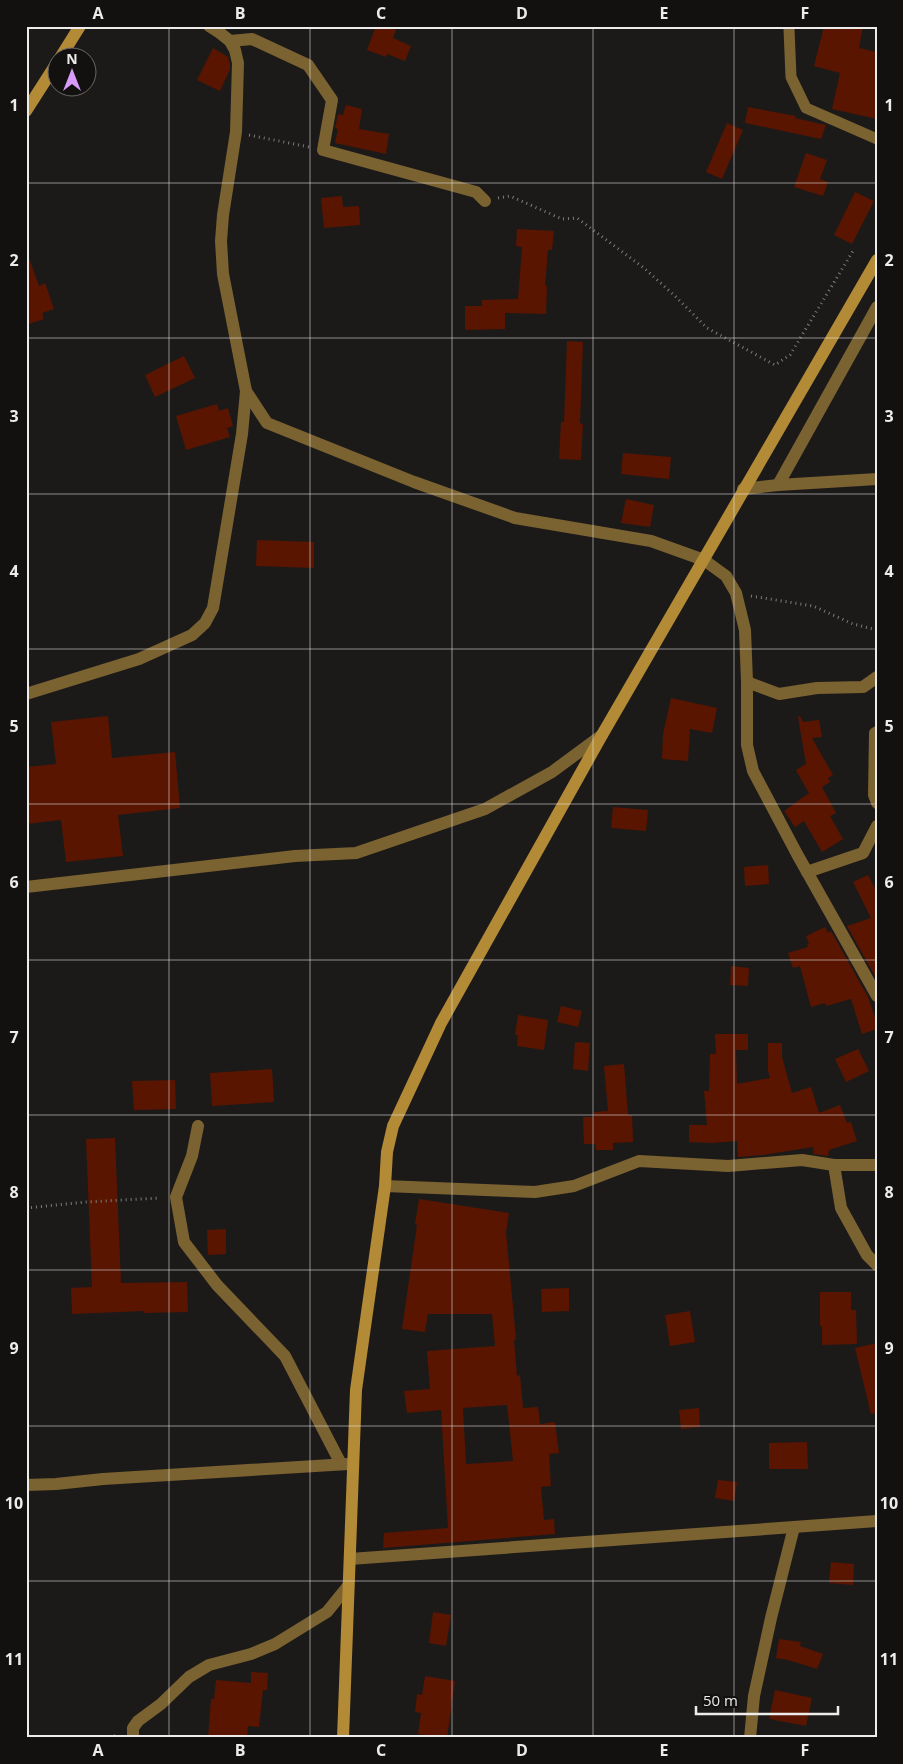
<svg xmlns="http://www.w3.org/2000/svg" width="903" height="1764" viewBox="0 0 903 1764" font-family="'Open Sans',sans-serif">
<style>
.building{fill:#591500;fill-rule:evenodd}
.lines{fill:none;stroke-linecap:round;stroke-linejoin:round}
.path{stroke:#7e7c7b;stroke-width:3;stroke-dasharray:1 4;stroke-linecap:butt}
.lane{stroke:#7b6231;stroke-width:11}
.street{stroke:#7b6231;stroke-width:12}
.secondary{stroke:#b38a36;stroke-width:12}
.grid{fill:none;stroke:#edeceb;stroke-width:1;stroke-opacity:0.55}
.neatline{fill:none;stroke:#edeceb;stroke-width:2}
.grid-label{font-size:16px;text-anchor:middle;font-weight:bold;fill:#edeceb}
</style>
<rect width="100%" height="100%" fill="#1c1a19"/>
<g class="building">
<polygon points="376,26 387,26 396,30 393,38 411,46 405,61 387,54 386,57 367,50"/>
<polygon points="824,26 863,26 859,48 877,52 877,119 832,109 840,73 814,66"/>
<polygon points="213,48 228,57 230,64 230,69 220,91 197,80"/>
<polygon points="346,105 362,109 359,129 389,134 386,154 335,143 338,129 335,128 338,114 343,115"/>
<polygon points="748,107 796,116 795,118 826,125 821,139 745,123"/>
<polygon points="727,123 743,130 722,179 706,172"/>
<polygon points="806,153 827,160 820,179 828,182 823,196 794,187"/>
<polygon points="855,192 874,201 852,244 834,235"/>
<polygon points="342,196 343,207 359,206 360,225 324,228 321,198"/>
<polygon points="517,229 554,231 552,250 548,250 545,286 547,286 546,314 505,313 505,329 465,330 465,306 482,306 482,300 518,299 522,247 516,246"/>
<polygon points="28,255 39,286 45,283 54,309 42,313 44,319 26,325 26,256"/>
<polygon points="567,341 583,342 580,423 583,424 581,460 559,459 561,422 564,422"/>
<polygon points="184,356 195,378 155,397 145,375"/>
<polygon points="217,404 219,411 228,408 233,426 227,428 230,437 186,450 176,416"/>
<polygon points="623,453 671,457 669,479 621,474"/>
<polygon points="626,499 654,505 650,527 621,523"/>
<polygon points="257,540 314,542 314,568 256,566"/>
<polygon points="671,698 717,708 712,733 690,729 688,761 662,759 663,734"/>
<polygon points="108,716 112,758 175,752 180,808 118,815 123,856 66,862 61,820 26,824 26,767 56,764 51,722"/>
<polygon points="800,716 803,722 819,720 822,737 812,738 833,775 828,778 830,782 822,787 836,813 830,816 843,839 822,852 804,821 795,827 784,811 809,793 796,770 806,764 798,717"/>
<polygon points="613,807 648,810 646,831 611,828"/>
<polygon points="768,865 769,884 745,886 744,867"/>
<polygon points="868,875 877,892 877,975 875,976 847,926 871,918 853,882"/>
<polygon points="825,927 828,933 831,931 868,997 877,1023 877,1029 862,1034 851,999 826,1006 825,1003 811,1007 800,966 793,968 788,953 808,947 807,945 809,944 806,936"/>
<polygon points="731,966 749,968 748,986 730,985"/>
<polygon points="561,1006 582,1011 578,1027 557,1022"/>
<polygon points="518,1015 548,1020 544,1050 517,1046 518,1035 515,1035"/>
<polygon points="715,1034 748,1034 748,1050 736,1050 737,1084 770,1078 768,1070 768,1043 782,1043 782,1057 792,1093 811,1087 819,1113 840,1105 847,1123 851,1122 857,1141 829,1150 828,1156 814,1154 813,1147 763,1155 738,1157 737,1141 712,1143 689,1142 689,1125 707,1125 704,1091 709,1091 710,1054 716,1054"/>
<polygon points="575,1042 590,1043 588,1071 573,1069"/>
<polygon points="858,1049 869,1071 846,1082 835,1059"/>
<polygon points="624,1064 628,1115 632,1115 633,1142 613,1143 613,1150 596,1150 595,1144 584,1144 583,1117 594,1117 594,1112 608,1111 604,1066"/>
<polygon points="272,1069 274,1102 212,1106 210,1073"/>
<polygon points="175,1080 176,1109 134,1110 132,1081"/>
<polygon points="115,1138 121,1283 187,1282 188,1312 144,1313 144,1311 72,1314 71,1288 92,1287 86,1139"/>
<path d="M419,1199L509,1213L506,1232L516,1339L514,1340L517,1376L520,1375L523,1408L538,1407L540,1424L555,1422L559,1453L549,1454L551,1486L541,1487L544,1520L554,1519L555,1534L383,1548L384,1533L448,1528L441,1410L407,1413L404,1391L430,1389L427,1351L495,1346L492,1314H428L425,1332L402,1329L417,1225L415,1224ZM507,1405L513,1461L466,1464L463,1408Z"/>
<polygon points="226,1229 226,1254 208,1255 207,1230"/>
<polygon points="569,1288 569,1311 542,1312 541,1289"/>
<polygon points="820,1292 851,1292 851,1310 856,1310 857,1344 822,1345 822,1326 820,1326"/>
<polygon points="690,1311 695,1342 670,1346 665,1315"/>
<polygon points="877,1343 877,1413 871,1414 855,1348"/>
<polygon points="699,1408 700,1427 681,1429 679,1410"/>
<polygon points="807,1442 808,1469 769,1469 769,1443"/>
<polygon points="718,1480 737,1482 734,1501 715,1498"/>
<polygon points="831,1562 854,1564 853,1585 829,1583"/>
<polygon points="433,1612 451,1615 446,1646 429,1643"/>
<polygon points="779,1639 801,1642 800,1646 823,1654 817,1669 788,1660 776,1658"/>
<polygon points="251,1672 268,1673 267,1690 263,1690 259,1727 248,1726 247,1738 208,1738 211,1699 214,1699 216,1680 251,1683"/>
<polygon points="425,1676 455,1681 447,1738 418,1734 421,1713 415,1712 417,1694 422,1695"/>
<polygon points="775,1690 812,1698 806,1726 769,1719"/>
</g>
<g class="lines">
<g class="path">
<polyline points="249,135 309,147"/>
<polyline points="498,198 510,196 562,219 577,218 644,268 675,296 707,328 775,365 790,355 853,251"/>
<polyline points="751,596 813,606 853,624 877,630"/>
<polyline points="26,1208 86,1202 160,1198"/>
<polyline points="110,1738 119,1734"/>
</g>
<polyline class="lane" points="789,29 791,77 806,108 877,139"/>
<g class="street">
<polyline points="230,41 252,39 308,65 332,100 323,150 476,192 485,201"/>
<polyline points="246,391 267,423 414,482 515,518 651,541 704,560 726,576 736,593 745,630 747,682 747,745 753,771 797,854 877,996"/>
<polyline points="778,485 877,307"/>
<polyline points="743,489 778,485 877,479"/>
<polyline points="747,682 779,694 817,688 863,687 877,677"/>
<polyline points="26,694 139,659 192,635 205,623 213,608 242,434 246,391 223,274 221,241 223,215 236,132 238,63 235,50 230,41 220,33 209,26"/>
<polyline points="877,732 875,733 874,795 877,803"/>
<polyline points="807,872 863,853 877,826"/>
<polyline points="26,887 295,856 356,853 485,809 552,772 602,735"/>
<polyline points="198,1126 192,1156 176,1197 184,1242 217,1285 285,1356 341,1464"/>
<polyline points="834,1165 841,1208 867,1255 877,1265"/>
<polyline points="385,1186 535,1192 574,1186 639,1161 728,1166 802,1160 834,1165 877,1165"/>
<polyline points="26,1485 56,1484 103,1479 348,1464"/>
<polyline points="350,1559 877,1521"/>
<polyline points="133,1738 133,1728 138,1721 161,1704 189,1677 209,1665 251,1654 275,1644 327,1612 348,1586"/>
<polyline points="750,1738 754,1696 771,1618 794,1527"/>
</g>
<g class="secondary">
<polyline points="60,58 80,26"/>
<polyline points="26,111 58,61"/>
<polyline points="343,1738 356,1390 385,1186 387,1152 393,1126 441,1023 602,735 877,260"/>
</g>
</g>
<path class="grid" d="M169,26V1738M310,26V1738M452,26V1738M593,26V1738M734,26V1738M26,183H877M26,338H877M26,494H877M26,649H877M26,804H877M26,960H877M26,1115H877M26,1270H877M26,1426H877M26,1581H877"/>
<rect width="903" height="1764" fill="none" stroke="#131110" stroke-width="55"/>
<g transform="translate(72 72)"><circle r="24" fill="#131110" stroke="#6a6968"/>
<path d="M0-4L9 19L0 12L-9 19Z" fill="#d79bf9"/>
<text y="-8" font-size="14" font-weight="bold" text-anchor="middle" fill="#edeceb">N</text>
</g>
<path d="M696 1706v8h142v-8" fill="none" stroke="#edeceb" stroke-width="2.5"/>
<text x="703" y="1706" font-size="15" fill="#edeceb" stroke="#131110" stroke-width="4" paint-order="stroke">50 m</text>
<rect x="28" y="28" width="848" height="1708" class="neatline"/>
<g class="grid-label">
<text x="98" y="19">A</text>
<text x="240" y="19">B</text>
<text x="381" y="19">C</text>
<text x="522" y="19">D</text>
<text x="664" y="19">E</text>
<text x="805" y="19">F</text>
<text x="14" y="111">1</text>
<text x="889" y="111">1</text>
<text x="14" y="266">2</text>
<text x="889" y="266">2</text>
<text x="14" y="422">3</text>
<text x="889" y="422">3</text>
<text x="14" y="577">4</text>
<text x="889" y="577">4</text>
<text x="14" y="732">5</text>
<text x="889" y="732">5</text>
<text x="14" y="888">6</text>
<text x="889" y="888">6</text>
<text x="14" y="1043">7</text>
<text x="889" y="1043">7</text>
<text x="14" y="1198">8</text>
<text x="889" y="1198">8</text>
<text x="14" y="1354">9</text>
<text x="889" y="1354">9</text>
<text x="14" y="1509">10</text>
<text x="889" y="1509">10</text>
<text x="14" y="1665">11</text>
<text x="889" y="1665">11</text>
<text x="98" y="1756">A</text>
<text x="240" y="1756">B</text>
<text x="381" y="1756">C</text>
<text x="522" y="1756">D</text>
<text x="664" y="1756">E</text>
<text x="805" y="1756">F</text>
</g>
</svg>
